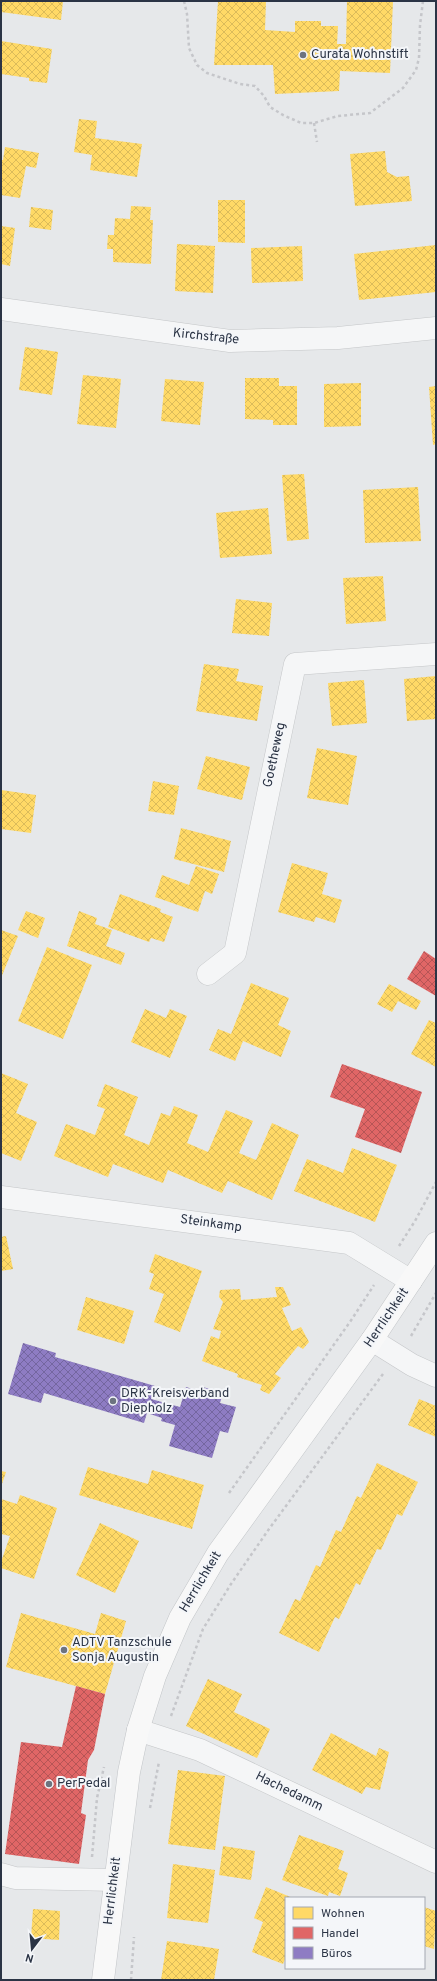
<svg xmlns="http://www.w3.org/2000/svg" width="437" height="1981" viewBox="0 0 437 1981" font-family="Overpass,sans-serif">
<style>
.homes{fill:url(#homes-cross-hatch)}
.shops{fill:url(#shops-cross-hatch)}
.offices{fill:url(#offices-cross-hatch)}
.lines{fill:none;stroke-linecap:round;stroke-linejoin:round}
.minor-casing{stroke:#c4c6c8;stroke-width:23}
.major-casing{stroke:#c2c5c8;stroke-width:23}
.path{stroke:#c5c6ca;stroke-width:2.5;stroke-dasharray:3 3;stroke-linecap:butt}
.minor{stroke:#f5f6f7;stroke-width:22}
.major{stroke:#f8f8f8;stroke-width:22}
.poi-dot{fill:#6c737f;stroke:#f4f6f9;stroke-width:1.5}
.labels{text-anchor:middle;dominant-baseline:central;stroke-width:4;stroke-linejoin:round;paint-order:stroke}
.poi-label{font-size:13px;fill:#2b3445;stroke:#f4f6f9;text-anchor:start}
.street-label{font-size:13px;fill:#2b3445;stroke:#f4f6f9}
</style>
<defs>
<pattern id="homes-cross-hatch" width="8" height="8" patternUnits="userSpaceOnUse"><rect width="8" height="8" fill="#ffd966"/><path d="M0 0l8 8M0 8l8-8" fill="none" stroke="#dbbb5a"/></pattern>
<pattern id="shops-cross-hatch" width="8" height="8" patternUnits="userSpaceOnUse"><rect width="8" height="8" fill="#e06666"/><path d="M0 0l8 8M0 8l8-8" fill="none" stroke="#b65556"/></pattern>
<pattern id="offices-cross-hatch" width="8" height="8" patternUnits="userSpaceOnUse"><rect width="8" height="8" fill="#8e7cc3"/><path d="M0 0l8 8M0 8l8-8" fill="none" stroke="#7466a0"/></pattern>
</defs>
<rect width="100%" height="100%" fill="#e6e8ea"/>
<g class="homes">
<polygon points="1,1 63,1 61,20 1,12"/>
<polygon points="218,1 266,1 265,30 295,32 295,21 321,21 321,26 338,26 337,44 346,44 347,1 393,1 390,73 340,71 339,91 275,94 273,65 214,65"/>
<polygon points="1,41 52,49 47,83 29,81 29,78 1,74"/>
<polygon points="79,119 97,121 95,138 142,144 137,177 90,170 92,155 74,152"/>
<polygon points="5,147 39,153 36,168 26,166 20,198 1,195 1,160 3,160"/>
<polygon points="385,151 387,172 397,177 409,176 412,201 355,206 350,154"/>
<polygon points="218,200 245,200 245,243 218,242"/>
<polygon points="131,206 151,207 150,220 153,220 151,264 113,262 113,249 107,249 108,235 114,235 115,218 130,219"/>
<polygon points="31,207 53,210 51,230 29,227"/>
<polygon points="1,226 15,228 10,266 1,264"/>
<polygon points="177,244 215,246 213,293 175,291"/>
<polygon points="436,245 436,292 359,300 354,254"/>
<polygon points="302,246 303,281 252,283 251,248"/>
<polygon points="25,347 58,352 52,395 19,390"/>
<polygon points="83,375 121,379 116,428 77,424"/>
<polygon points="245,378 279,378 279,386 297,386 297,425 273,425 273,420 245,419"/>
<polygon points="165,379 204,382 200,425 161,421"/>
<polygon points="361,383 361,426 324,427 324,384"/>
<polygon points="436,386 436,444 433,445 429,387"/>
<polygon points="304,474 309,539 287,541 282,475"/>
<polygon points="418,487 421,541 365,543 363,490"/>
<polygon points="268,508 272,554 220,558 216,513"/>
<polygon points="383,576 386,621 346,624 343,578"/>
<polygon points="236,599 272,603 269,636 232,633"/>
<polygon points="204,664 239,669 236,681 263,686 257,721 196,711"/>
<polygon points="436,676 436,719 407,721 404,679"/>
<polygon points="364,680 367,723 332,726 328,683"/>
<polygon points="317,748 357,756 348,805 307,798"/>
<polygon points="206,756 250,767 242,800 197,789"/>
<polygon points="153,781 179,786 174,815 148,811"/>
<polygon points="1,790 36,795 31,833 1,829"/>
<polygon points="181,828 231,841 224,872 174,859"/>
<polygon points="292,863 328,873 322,894 342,900 335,923 316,917 314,922 278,912"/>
<polygon points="196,866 219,874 212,894 205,891 198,912 155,897 162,875 189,885"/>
<polygon points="120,894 161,909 160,912 173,917 164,942 151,938 149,942 108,927"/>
<polygon points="26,911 45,918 38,938 18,930"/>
<polygon points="79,911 97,918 95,924 112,930 106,946 125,953 121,965 67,946"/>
<polygon points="1,930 18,936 1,978"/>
<polygon points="47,947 92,965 63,1039 18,1021"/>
<polygon points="251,983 289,998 278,1025 291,1031 281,1057 243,1041 235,1061 209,1050 218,1029 231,1034"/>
<polygon points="389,984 421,1001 416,1010 398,1001 392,1012 377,1004"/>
<polygon points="145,1009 166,1018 170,1009 187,1016 170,1058 131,1042"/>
<polygon points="429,1020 436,1023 436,1067 411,1054"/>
<polygon points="1,1073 28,1084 16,1113 37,1122 21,1161 1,1153"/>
<polygon points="105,1084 138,1097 124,1135 149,1145 161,1113 170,1116 174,1106 198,1115 187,1143 208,1152 226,1110 253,1121 239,1153 256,1160 272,1123 299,1135 272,1200 228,1181 222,1193 168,1170 163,1183 113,1164 108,1177 54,1156 66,1124 95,1135 105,1109 97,1106"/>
<polygon points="352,1148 397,1165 375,1222 294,1191 307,1159 343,1173"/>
<polygon points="6,1236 13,1269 1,1271 1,1237"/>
<polygon points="155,1254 202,1271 180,1332 154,1322 164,1294 149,1289 154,1274 149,1272"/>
<polygon points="275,1287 283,1287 291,1305 282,1308 292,1331 301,1327 309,1342 303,1349 298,1346 275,1374 281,1378 269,1394 260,1390 262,1385 237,1377 238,1374 202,1361 211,1336 219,1339 221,1331 213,1329 223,1302 219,1297 220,1290 240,1289 241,1300 277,1297"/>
<polygon points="86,1297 134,1311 124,1344 77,1330"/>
<polygon points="419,1399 436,1406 436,1437 408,1425"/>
<polygon points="377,1463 418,1482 402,1516 397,1514 381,1550 377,1549 360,1585 356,1583 339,1619 335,1617 319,1652 279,1633 295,1599 300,1601 316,1565 320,1567 336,1530 341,1532 357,1496 361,1498"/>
<polygon points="88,1467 148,1484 152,1470 204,1485 192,1529 79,1495"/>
<polygon points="1,1471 6,1472 1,1487"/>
<polygon points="20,1495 57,1508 34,1579 1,1568 1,1562 10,1536 1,1534 1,1499 17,1504"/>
<polygon points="100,1523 139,1541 115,1593 76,1575"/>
<polygon points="21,1613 95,1634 101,1613 126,1621 105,1694 6,1667"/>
<polygon points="208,1679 242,1694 234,1712 270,1729 257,1758 186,1726"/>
<polygon points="331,1733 376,1756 379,1748 389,1752 380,1790 366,1787 362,1794 312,1770"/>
<polygon points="178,1770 225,1776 215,1850 168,1844"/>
<polygon points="299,1835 344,1851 338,1869 348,1873 340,1896 329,1892 328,1896 282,1880"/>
<polygon points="223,1846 255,1851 251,1880 219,1875"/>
<polygon points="173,1864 215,1870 208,1923 167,1918"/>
<polygon points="266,1887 293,1898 286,1898 286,1957 283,1964 252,1952 263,1922 254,1918"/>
<polygon points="424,1907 436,1911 434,1949 424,1946"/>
<polygon points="33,1909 60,1911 59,1940 31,1938"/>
<polygon points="167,1941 219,1949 214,1980 161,1980"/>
</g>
<g class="shops">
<polygon points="424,951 436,959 436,996 407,979"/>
<polygon points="342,1064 422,1092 401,1153 355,1137 365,1109 330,1097"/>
<polygon points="76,1686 105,1694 94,1750 88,1760 81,1813 86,1815 79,1864 5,1854 21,1742 62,1747"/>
</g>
<polygon class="offices" points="23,1343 56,1353 55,1357 155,1386 151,1399 180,1407 186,1387 202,1392 203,1387 223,1393 220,1403 236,1407 228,1433 220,1431 212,1458 169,1446 175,1425 161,1421 162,1418 147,1413 144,1423 44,1393 41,1403 8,1394"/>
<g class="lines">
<g class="minor-casing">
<g id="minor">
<polyline points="1,309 230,341 338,338 436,328"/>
<polyline points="208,974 235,953 295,664 436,654"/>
<polyline points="1,1197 349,1243 411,1281"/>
<polyline points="372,1340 412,1365 436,1376"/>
<polyline points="138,1730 200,1750 436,1862"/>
<polyline points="1,1874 15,1878 115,1880"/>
</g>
</g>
<g class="major-casing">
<polyline id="major" points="103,1980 129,1772 138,1730 155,1676 180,1618 218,1553 372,1340 436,1243"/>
</g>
<g class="path">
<polyline points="184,1 187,14 189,48 197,65 207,73 240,84 255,86 264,96 270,107 283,115 301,123 314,123 338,116 370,113 403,88 416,70 419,58 420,25 423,1"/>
<polyline points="314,123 317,142"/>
<polyline points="399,1246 415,1221 436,1182"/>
<polyline points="411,1336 436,1293"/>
<polyline points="229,1493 352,1319 374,1285"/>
<polyline points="171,1716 203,1629 231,1584 269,1529 383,1374"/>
<polyline points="150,1808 159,1762"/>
<polyline points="92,1857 97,1798 104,1767"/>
<polyline points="131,1980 134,1937"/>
</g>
<use href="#minor" class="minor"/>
<use href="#major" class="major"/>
</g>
<g class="poi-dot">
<circle cx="303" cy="55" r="4"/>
<circle cx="113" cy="1401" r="4"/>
<circle cx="64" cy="1650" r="4"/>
<circle cx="49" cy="1784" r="4"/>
</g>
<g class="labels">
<g class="poi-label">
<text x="311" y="55">Curata Wohnstift</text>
<text x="121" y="1394">DRK-Kreisverband<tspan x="121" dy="15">Diepholz</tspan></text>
<text x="72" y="1643">ADTV Tanzschule<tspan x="72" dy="15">Sonja Augustin</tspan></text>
<text x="57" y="1784">PerPedal</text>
</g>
<g class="street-label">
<text transform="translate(206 337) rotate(6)">Kirchstraße</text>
<text transform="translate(275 755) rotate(-78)">Goetheweg</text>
<text transform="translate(211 1224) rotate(8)">Steinkamp</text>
<text transform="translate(387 1318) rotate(-56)">Herrlichkeit</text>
<text transform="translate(201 1582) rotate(-59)">Herrlichkeit</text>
<text transform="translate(289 1792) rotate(26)">Hachedamm</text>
<text transform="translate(113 1891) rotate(-83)">Herrlichkeit</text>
</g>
</g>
<rect width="437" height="1981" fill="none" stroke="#2b3445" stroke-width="4"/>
<rect x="285" y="1897" width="140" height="72" fill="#f4f6f9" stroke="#a4a8b1"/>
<rect x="293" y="1907" width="20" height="12" fill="#ffd966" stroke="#a4a8b1"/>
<text x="321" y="1917" font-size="12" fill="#2b3445">Wohnen</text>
<rect x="293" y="1927" width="20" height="12" fill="#e06666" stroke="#a4a8b1"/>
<text x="321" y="1937" font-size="12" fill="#2b3445">Handel</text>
<rect x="293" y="1947" width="20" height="12" fill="#8e7cc3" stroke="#a4a8b1"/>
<text x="321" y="1957" font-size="12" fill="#2b3445">Büros</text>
<g transform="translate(32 1949) rotate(196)" stroke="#f4f6f9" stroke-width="3" paint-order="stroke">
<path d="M0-3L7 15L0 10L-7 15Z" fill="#2b3445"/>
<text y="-6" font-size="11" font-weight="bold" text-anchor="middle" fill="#2b3445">N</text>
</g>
</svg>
